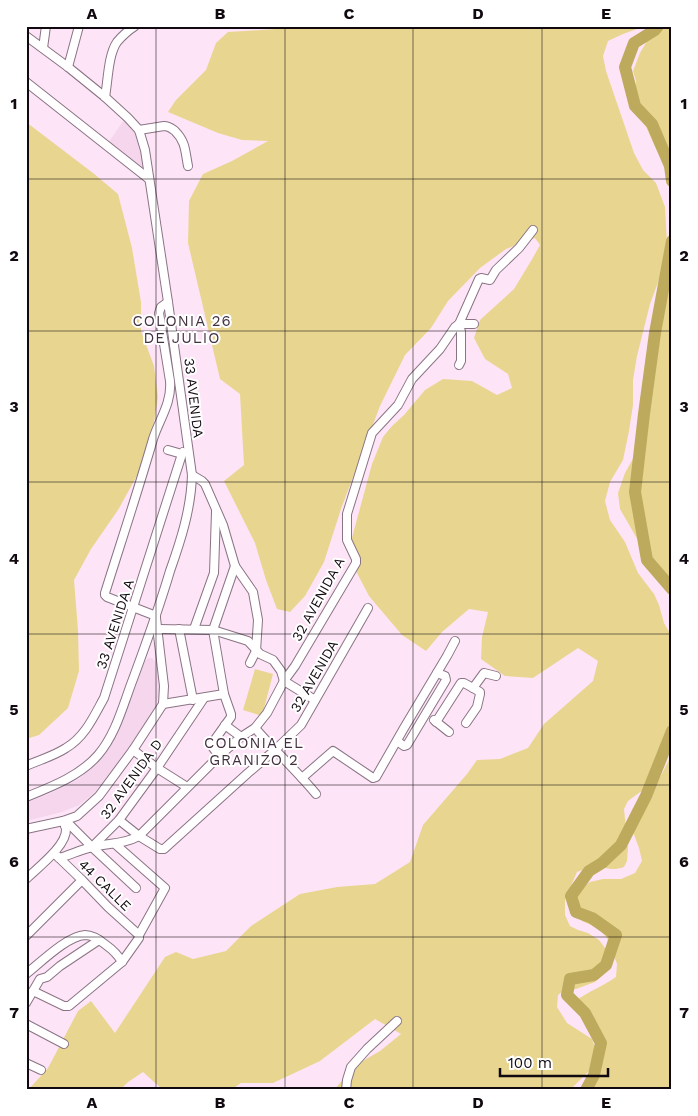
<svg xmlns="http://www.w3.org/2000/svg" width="698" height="1116" viewBox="0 0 698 1116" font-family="'Work Sans',sans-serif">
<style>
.built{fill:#f5d6ed}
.green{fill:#e8d690}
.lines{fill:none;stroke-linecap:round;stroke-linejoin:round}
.river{stroke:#bdaa5d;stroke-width:12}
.minor-casing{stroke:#8a7484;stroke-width:10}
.minor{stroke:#fff;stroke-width:8}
.grid{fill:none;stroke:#110910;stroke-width:1;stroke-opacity:0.55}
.labels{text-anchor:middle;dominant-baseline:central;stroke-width:4;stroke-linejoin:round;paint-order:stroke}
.street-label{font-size:14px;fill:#110910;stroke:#fff}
.neighbourhood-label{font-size:15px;letter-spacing:1px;fill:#43303f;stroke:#fff}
.neatline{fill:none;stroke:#110910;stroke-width:2}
.grid-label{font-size:16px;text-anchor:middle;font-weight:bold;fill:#110910}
</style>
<rect width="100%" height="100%" fill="#fee4f7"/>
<g class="built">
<polygon points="124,120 137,136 147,174 108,143"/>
<polygon points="148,658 152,658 156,662 159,675 159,693 154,712 146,727 95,792 79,805 62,812 26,821 26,803 51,793 79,779 97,761 116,737 145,661"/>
</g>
<g class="green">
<path d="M283,26H641L640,28L623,34L608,41L603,56L606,71L634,153L643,170L656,183L665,207L667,244L664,266L660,277L650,304L637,356L633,380V405L629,431L623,460L610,482L605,501L610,520L625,542L638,573L654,594L659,605L664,623L672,637V743L667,754L647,787L628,801L624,809L628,848L627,861L624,867C610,872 607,866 593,867C588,868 582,870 577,872L565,900V915L570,926L578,930L588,933L599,940L605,948L608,959L607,970L595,982L576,989L565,990L558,995L557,1007L567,1023L592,1039L596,1051L591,1069L570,1090H334L354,1066L380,1051L401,1034L375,1019L320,1061L273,1083H241L231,1090H163L143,1072L128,1082L120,1090H28L48,1068L78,1011L91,1001L115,1033L165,957L176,952L193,959L226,951L251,926L300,894L337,887L375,884L410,862L423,825L467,774L477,760L500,759L528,748L544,724L593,681L598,661L578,648L533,678L505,676L481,659L482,637L488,612L469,609L442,632L426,651L402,635L369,596L357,573L350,545L372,464L383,437L392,426L404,415L425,390L443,379L472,381L497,395L512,388L508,374L485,359L474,338L480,320L514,289L531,261L540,245L535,238L506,249L480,268L448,301L431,328L405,355L380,406L341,509L324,562L305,596L290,612L277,609L266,580L255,543L224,481L244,465L240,394L220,379L188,243L189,201L203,174L232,161L268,141L242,140L218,133L168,112L176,100L206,70L216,43L228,32L276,29Z"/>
<polygon points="656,26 672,26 672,172 657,151 635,102 636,81 633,71 640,53"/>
<polygon points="26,122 93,173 118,194 132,248 141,302 141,331 154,366 158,397 149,454 118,510 91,549 74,580 78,630 79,671 68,708 39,735 26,739"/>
<polygon points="672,284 672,602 667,585 658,575 620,509 618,493 625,473 635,455 649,402 654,378 658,322 665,295"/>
<polygon points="255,669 273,674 262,716 243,710"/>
<path d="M672,759V1090H585L592,1082L601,1054L597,1035L577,1009L575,1001C588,992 603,986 616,977L617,964L607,938L598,928L582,921L574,908L578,891L590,882L603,879H621L635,873L642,861L639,848L633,832L629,817L633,808L644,802L654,789L669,760Z"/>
</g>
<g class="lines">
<g class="river">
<polyline points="658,26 655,30 634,43 625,67 635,106 652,124 670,166 672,181"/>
<polyline points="672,241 655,333 644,414 635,492 647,560 672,589"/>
<polyline points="586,1090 594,1075 601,1043 585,1013 567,995 570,979 594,975 606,965 616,935 592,918 576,912 571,896 589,871 602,863 621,845 646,796 672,731"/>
</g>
<g class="minor-casing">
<g id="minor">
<path d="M26,36L68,67L105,97L128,118L139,130L145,150L168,302L192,475C191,509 181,540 170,571C159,608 146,644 133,679C123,705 116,734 98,755C80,776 51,787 26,797"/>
<polyline points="43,48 46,26"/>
<polyline points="68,67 79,26"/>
<polyline points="26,82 149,179"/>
<path d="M105,97C108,81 108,55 117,42C122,36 129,30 135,26"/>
<path d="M139,130L164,126C169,126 171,128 175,131C186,142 185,151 188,166"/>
<polyline points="459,365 461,361 461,332 459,324 474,324"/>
<polyline points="168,450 182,454 183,452"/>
<polyline points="192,475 202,481 205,484 223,525 235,566 253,592 258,620 256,651 250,663"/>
<path d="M156,616L107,597L105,595V593C121,542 138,491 153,439C159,420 172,403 170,381L159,313L161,307L168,302"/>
<polyline points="158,629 213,630 248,641 260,654 273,660 281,671 284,681 315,700"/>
<polyline points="179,629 193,700"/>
<polyline points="194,629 214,573 216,512"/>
<polyline points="163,704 224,694"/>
<polyline points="434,720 449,732"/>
<polyline points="436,722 461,683 464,683 473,688 484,673 496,676"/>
<polyline points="466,723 477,707 480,694 480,692 473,688"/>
<polyline points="225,725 241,737"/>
<path d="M255,728C275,751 297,771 316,794"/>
<polyline points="397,741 404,746 407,745 446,680 445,676 437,673"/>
<polyline points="133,750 157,768 187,787"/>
<polyline points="219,756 211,745 231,717 231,714 224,694 213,630 235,566"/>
<path d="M26,766C39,760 54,756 66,748C85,737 94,716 104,698L182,454"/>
<polyline points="302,778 333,751 373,778 376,777 404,728 447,656 455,641"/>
<polyline points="119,820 139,836 160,849 164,849 248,773 275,750 301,725 368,608"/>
<polyline points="65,826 70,825 92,847"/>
<polyline points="26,829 63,821 77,816 99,796 133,750 163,704 164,686 156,618"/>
<polyline points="54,853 82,880 108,907 139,935"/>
<path d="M59,858C70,855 82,849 93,847C109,843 125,844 139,836L219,756L241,737L255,728L267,713L284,681L295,666L356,563V559L347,540V514L372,433L398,405L412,379L440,349L455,327L459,324L479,279L481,278L490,280L496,270L519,248L533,230"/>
<path d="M26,879C37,868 67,846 66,829C66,827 64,823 63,821"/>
<polyline points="136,888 92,847 119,820 157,768 204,698"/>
<polyline points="26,936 82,880"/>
<path d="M26,974C40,963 67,936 85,935C93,935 100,940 106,945C113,950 118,955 122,962"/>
<polyline points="33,991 64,1006 69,1006 122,962 139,938 139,935 165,888 115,844"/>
<polyline points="26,1003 40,979 47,977 60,966 99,940"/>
<polyline points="26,1024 64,1044"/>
<polyline points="26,1063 41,1070"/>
<polyline points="346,1090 347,1080 351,1067 367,1049 397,1021"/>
</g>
</g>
<use href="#minor" class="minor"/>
</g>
<path class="grid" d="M156,26V1090M285,26V1090M413,26V1090M542,26V1090M26,179H672M26,331H672M26,482H672M26,634H672M26,785H672M26,937H672"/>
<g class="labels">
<g class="street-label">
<text transform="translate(194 398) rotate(83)">33 AVENIDA</text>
<text transform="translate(318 599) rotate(-61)">32 AVENIDA A</text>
<text transform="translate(115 624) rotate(-72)">33 AVENIDA A</text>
<text transform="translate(314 676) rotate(-60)">32 AVENIDA</text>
<text transform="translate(131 779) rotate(-54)">32 AVENIDA D</text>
<text transform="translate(105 885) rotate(44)">44 CALLE</text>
</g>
<g class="neighbourhood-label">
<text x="182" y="321">COLONIA 26<tspan x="182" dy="17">DE JULIO</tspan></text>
<text x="254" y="743">COLONIA EL<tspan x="254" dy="17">GRANIZO 2</tspan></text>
</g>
</g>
<rect width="698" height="1116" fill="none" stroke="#ffffff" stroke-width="55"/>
<path d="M500 1068v8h108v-8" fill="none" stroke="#110910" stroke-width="2.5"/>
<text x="508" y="1068" font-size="15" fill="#110910" stroke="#ffffff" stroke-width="4" paint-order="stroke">100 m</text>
<rect x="28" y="28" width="642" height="1060" class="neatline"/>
<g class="grid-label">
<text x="92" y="19">A</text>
<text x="220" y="19">B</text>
<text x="349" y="19">C</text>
<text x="478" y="19">D</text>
<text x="606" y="19">E</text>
<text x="14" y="109">1</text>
<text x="684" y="109">1</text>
<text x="14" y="261">2</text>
<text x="684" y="261">2</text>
<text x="14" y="412">3</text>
<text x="684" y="412">3</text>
<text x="14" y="564">4</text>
<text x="684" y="564">4</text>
<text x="14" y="715">5</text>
<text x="684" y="715">5</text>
<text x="14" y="867">6</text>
<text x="684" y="867">6</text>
<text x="14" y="1018">7</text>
<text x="684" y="1018">7</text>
<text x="92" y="1108">A</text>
<text x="220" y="1108">B</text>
<text x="349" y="1108">C</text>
<text x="478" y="1108">D</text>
<text x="606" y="1108">E</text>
</g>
</svg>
